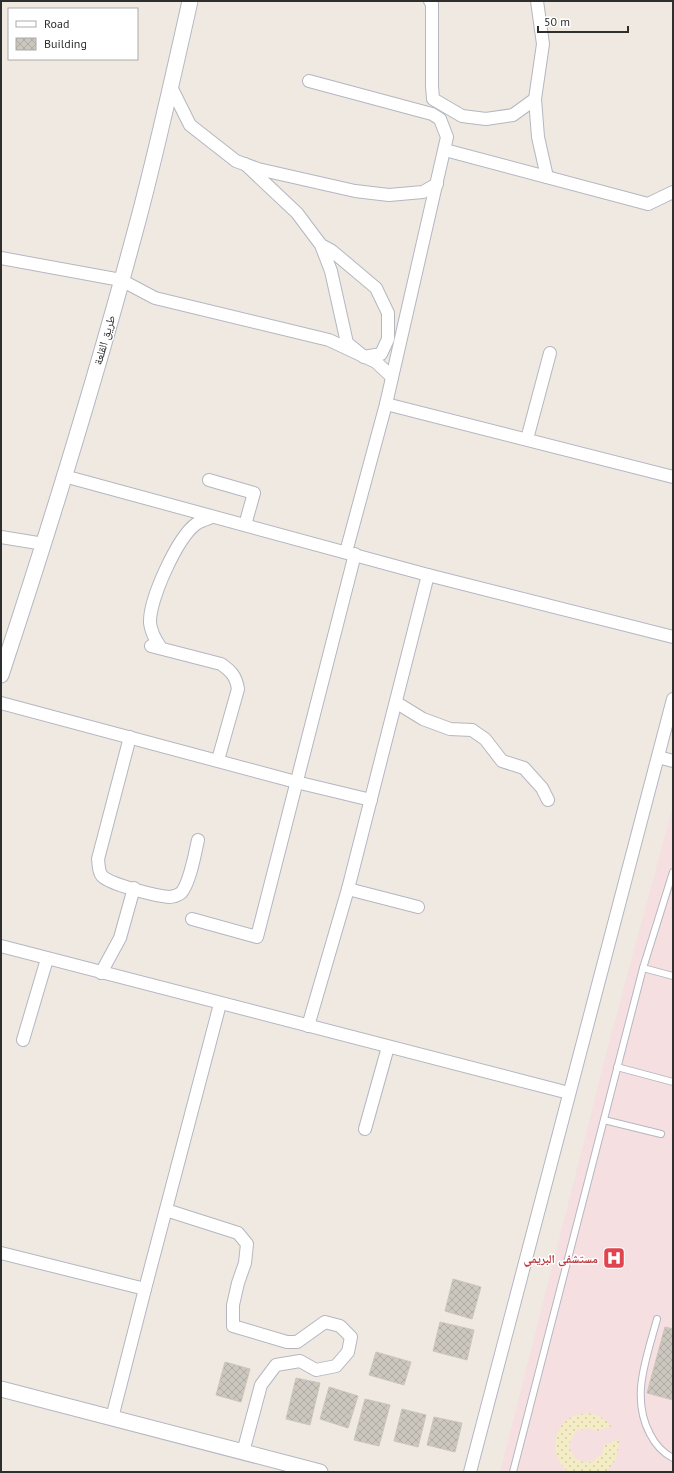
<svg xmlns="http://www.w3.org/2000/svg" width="674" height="1473" viewBox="0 0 674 1473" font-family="'PT Sans','Noto Naskh Arabic',sans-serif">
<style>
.medical{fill:#f5dfe0}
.sand{fill:url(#sand-dots)}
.building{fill:url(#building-cross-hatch);stroke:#cbc5ba}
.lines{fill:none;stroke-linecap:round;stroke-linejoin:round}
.service-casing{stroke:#b4b7c1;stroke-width:8}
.minor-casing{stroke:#b4b7c1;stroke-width:14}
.tertiary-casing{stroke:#b4b7c1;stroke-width:17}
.service{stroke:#fff;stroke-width:6}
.minor{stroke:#fff;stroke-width:12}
.tertiary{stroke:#fff;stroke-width:15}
.labels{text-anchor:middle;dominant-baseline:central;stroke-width:3;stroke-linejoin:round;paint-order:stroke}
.street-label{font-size:12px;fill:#2e2e2e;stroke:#fff}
.health-label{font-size:12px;font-weight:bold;fill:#be3a42;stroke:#fff;text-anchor:end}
</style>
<defs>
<pattern id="sand-dots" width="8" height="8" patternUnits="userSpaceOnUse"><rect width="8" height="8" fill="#f3ecc5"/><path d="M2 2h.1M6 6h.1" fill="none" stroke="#d1cbaa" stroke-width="1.8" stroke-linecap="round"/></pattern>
<pattern id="building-cross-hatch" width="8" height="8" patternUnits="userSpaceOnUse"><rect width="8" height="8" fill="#cbc7bf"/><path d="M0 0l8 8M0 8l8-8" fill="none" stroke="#afaba4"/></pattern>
</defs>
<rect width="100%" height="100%" fill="#efe9e1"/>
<polygon class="medical" points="673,806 673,1472 500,1472 609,1043"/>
<path class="sand" d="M588,1413C598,1415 605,1418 612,1426L597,1431L588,1428L576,1431L569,1443C570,1457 579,1464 592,1462L602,1454L604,1445L619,1440C619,1453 616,1464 605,1472H569C552,1460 550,1433 567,1420C573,1415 581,1414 588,1413Z"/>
<g class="building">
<polygon points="453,1279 481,1287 472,1319 445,1311"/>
<polygon points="440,1322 474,1330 467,1360 433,1351"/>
<polygon points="665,1327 673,1329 673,1400 647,1393"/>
<polygon points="376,1352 411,1362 404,1385 369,1375"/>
<polygon points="225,1362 250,1369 241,1402 216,1395"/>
<polygon points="296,1378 320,1383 310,1425 286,1419"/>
<polygon points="329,1387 358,1396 348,1428 320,1419"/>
<polygon points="365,1399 390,1405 379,1446 354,1440"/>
<polygon points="402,1409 426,1415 418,1447 394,1441"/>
<polygon points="434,1417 462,1423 455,1452 427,1445"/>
</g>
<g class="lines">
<g class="service-casing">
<g id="service">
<polyline points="643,968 673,976"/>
<polyline points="617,1067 673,1082"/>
<polyline points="604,1120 661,1134"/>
<path d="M657,1319C647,1357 630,1397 650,1434C655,1444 663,1453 673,1458"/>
<polyline points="513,1472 643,968 673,872"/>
</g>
</g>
<g class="minor-casing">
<g id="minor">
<polyline points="430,1 432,4 432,86 433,99 462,116 486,119 513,115 535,99"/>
<polyline points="537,1 543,44 535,99 538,137 547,177"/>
<polyline points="309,81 432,114 440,119 447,137 386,404 346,552"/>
<polyline points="171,87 190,125 236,161 258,169 355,191 389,195 423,192 437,184"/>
<polyline points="445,150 648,204 673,192"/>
<polyline points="245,164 297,213 321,245 331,271 347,343 364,357 381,354 388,339 388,313 376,288 332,251 321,245"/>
<polyline points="1,258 121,280 155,298 329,340 376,362 392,377"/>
<polyline points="386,404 673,477"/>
<polyline points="527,439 550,353"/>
<polyline points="64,476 428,575 673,637"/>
<polyline points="209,480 254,493 245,525"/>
<polyline points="1,537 44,544"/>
<path d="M151,646L221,664C231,671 236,676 238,689L218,760"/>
<path d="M161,648C156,641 151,632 150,623C149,600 177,538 196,524C200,521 207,519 212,517"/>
<polyline points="1,703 296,782 371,800"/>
<polyline points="397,703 423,719 450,729 472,730 485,739 502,761 524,768 542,788 548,800"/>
<path d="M130,737L98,859C99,865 98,871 102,876C111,885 157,896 169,897C173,897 178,895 181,893C190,883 195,853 198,840"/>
<polyline points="658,757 673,761"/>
<polyline points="418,907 348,889 428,575"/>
<polyline points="192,919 257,937 355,554"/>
<polyline points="1,946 569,1093"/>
<polyline points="101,973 120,938 134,888"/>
<polyline points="308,1026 348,889"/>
<polyline points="23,1040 47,959"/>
<polyline points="365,1129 388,1047"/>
<polyline points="166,1210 238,1233 247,1244 245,1263 238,1283 233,1305 233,1326 287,1342 297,1342 325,1322 340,1326 351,1337 348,1352 336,1366 316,1370 300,1361 276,1365 261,1385 243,1452"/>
<polyline points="1,1253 145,1289 220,1004"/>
<polyline points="112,1418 145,1289"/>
<polyline points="470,1472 673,699"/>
</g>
</g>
<g class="tertiary-casing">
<g id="tertiary">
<path d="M1,675C51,524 98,371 139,217C158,145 174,73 190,1"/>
<polyline points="1,1389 320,1472"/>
</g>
</g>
<use href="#service" class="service"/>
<use href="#minor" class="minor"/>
<use href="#tertiary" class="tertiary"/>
</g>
<defs>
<g id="hospital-square" transform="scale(1.15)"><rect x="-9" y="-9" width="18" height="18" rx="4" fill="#e0444e" stroke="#fff"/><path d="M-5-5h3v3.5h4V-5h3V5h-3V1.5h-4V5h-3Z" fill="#fff"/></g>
</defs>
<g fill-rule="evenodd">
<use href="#hospital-square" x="614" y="1258"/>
</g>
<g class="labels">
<g class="street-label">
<text transform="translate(104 340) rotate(-74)">طريق القلعة</text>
</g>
<g class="health-label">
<text x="598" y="1258">مستشفى البريمي</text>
</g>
</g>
<rect width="674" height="1473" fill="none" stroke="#2e2e2e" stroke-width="4"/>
<rect x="8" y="8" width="130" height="52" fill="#ffffff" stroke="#ababab"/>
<rect x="16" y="21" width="20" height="6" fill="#ffffff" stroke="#ababab"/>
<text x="44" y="28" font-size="12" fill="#2e2e2e">Road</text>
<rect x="16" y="38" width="20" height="12" fill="url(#building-cross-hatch)" stroke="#ababab"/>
<text x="44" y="48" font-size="12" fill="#2e2e2e">Building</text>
<path d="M538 26v6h90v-6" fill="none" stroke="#2e2e2e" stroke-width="2"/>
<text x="544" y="26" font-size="12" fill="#2e2e2e" stroke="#ffffff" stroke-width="3" paint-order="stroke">50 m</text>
</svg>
